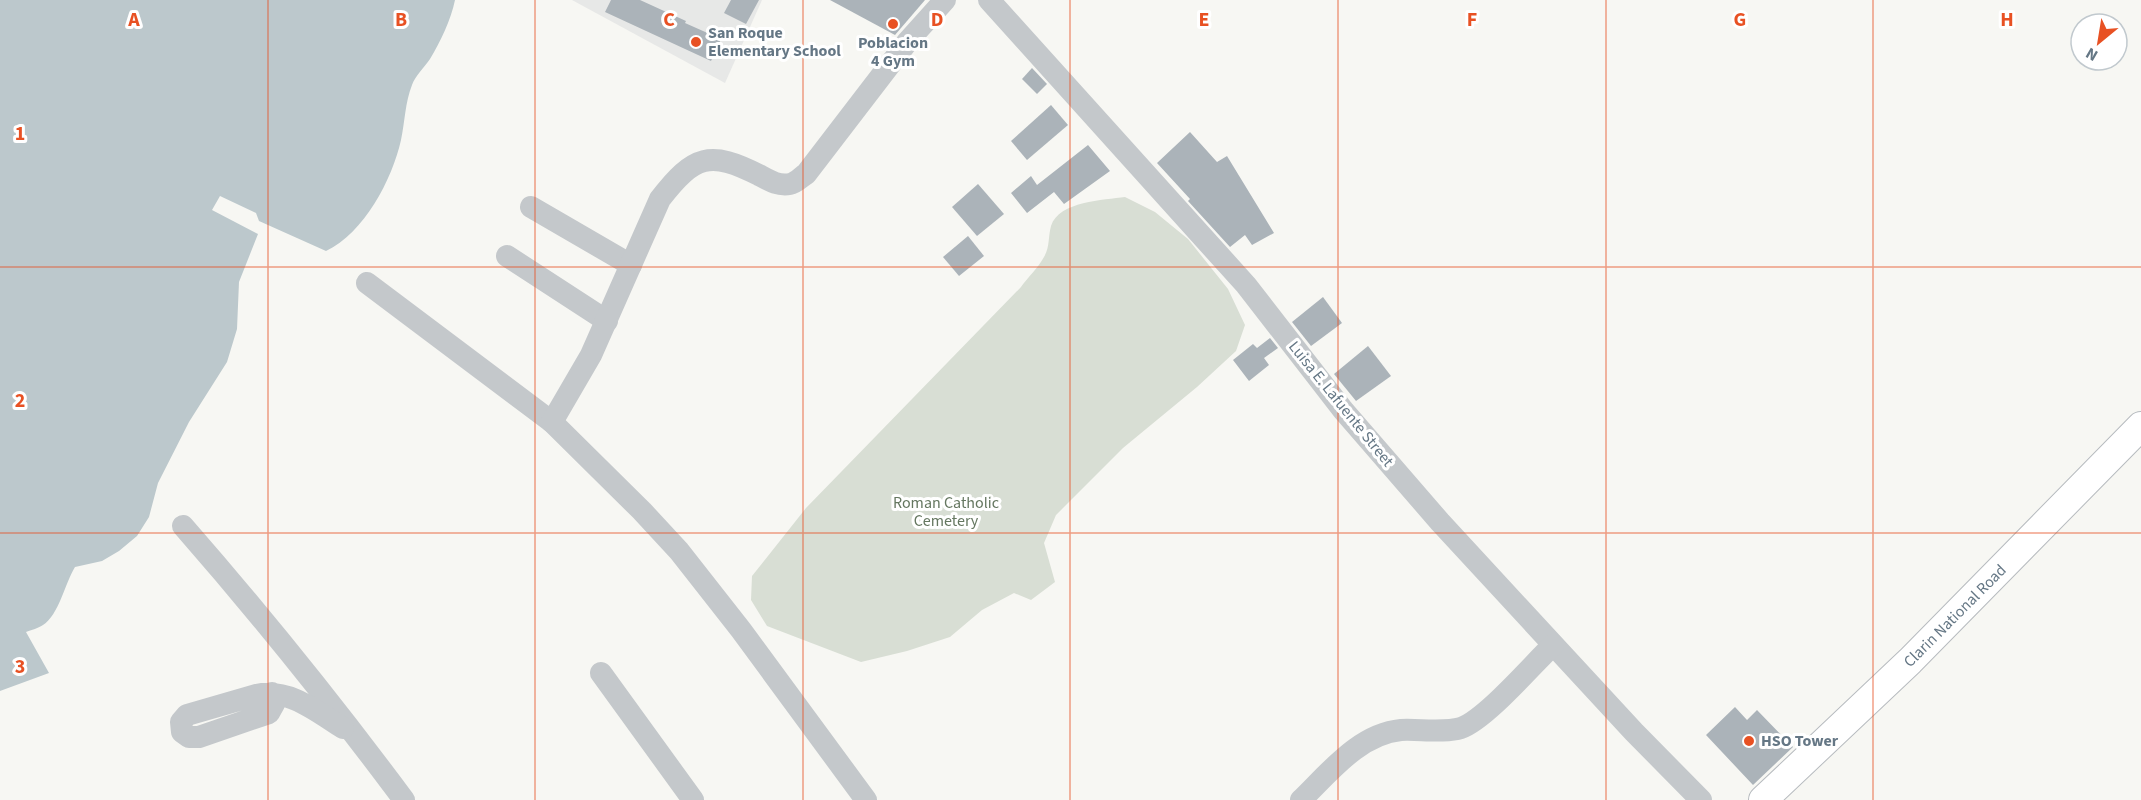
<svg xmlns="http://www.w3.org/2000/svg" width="2141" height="800" viewBox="0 0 2141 800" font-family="'Source Sans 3',sans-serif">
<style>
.built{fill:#e7e8e7}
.green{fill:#d8ded4}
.water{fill:#bcc8cc}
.building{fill:#abb3b9}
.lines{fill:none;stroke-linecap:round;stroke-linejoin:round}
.major-casing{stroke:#b7bbbf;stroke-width:30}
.minor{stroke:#c4c8cb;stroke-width:22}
.major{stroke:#fff;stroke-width:28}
.grid{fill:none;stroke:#e85123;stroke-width:1.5;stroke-opacity:0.55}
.poi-dot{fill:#e85123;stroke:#fff;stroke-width:2}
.labels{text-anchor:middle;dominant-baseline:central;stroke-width:6;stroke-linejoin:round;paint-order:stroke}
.poi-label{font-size:16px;font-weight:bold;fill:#657785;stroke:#fff;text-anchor:start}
.street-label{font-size:16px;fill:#657785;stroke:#fff}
.park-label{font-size:16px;fill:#657760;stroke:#fff}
.grid-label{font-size:20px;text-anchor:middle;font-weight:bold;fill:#e85123;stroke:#fff;stroke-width:6;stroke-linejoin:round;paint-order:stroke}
</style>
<rect width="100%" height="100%" fill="#f7f7f3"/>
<polygon class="built" points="572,0 762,0 725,83"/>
<path class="green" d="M1125,197L1155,212L1188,239L1228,289L1245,325L1236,351L1197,387L1123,448L1056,515L1044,543L1055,582L1031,600L1014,593L982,610L950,637L907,651L861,662L767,626L751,600L752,576L806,508L1021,287C1028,277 1038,268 1044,257C1050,247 1048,237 1051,226C1059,201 1104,200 1125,197Z"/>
<path class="water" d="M0,0H455C451,20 440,42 430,59C424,68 415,76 412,85C405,103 405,121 401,140C392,180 364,233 326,251L259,221L256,213L220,196L212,210L258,234L239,282L237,329L227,362L189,422L158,483L149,517L137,536L119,551L102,561L75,567C65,583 59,615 43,625C39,628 31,630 26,632L49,673L0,691Z"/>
<g class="building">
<polygon points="611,0 640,0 686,21 685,23 721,39 711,61 605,12"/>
<polygon points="731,0 759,0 746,24 724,13"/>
<polygon points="830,0 925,0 895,35"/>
<polygon points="1032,68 1047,84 1037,94 1022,79"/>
<polygon points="1051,105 1068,125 1027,160 1011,141"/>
<polygon points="1190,132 1217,162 1227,156 1274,233 1252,245 1245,235 1230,247 1188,201 1190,199 1157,163"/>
<polygon points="1088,145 1110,171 1064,204 1054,192 1027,213 1011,193 1031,176 1037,185"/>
<polygon points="978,184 1004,214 977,236 952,207"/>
<polygon points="968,236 984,256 959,276 943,257"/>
<polygon points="1323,297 1342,323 1311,346 1292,322"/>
<polygon points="1270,338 1278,348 1264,358 1269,365 1249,381 1233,360 1253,344 1257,348"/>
<polygon points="1368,346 1391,376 1356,401 1334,374"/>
<polygon points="1735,707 1747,720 1757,710 1793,747 1753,785 1706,735"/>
</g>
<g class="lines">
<g class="major-casing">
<polyline id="major" points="1763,800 1910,661 2141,426"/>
</g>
<g class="minor">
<polyline points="989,0 1246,285 1343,410 1440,522 1634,732 1701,800"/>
<polyline points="531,207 631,265"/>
<polyline points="507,256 607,321"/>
<polyline points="367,283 552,422 642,511 679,551 741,630 866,800"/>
<path d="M552,422L591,355L660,199C694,155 710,150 759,175C770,181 778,186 790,184C796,183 801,177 806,174L908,41L945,0"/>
<path d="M183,526C260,614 334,706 404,800"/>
<polyline points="601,673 693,800"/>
<path d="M272,693L274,704L269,713L199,737H189L182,732L181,722L187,715L256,695C289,688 316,711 343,728"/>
<path d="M1301,800C1329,773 1359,734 1401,730C1418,729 1445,733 1461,728C1486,719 1532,665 1553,645"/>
</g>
<use href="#major" class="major"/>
</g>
<path class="grid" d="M268,0V800M535,0V800M803,0V800M1070,0V800M1338,0V800M1606,0V800M1873,0V800M0,267H2141M0,533H2141"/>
<g class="poi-dot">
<circle cx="893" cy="24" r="6"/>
<circle cx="696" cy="42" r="6"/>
<circle cx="1749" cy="741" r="6"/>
</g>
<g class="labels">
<g class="poi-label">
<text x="708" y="33">San Roque<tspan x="708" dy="18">Elementary School</tspan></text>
<text x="893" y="43" text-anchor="middle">Poblacion<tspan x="893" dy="18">4 Gym</tspan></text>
<text x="1761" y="741">HSO Tower</text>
</g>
<g class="street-label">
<text transform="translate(1341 404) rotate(51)">Luisa E. Lafuente Street</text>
<text transform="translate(1955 616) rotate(-45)">Clarin National Road</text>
</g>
<g class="park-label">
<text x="946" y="503">Roman Catholic<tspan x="946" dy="18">Cemetery</tspan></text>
</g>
</g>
<g class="grid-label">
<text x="134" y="26">A</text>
<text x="401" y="26">B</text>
<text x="669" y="26">C</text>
<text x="937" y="26">D</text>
<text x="1204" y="26">E</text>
<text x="1472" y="26">F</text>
<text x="1740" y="26">G</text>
<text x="2007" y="26">H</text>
<text x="20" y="140">1</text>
<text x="20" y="407">2</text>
<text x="20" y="673">3</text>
</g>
<g transform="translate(2099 42) rotate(210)"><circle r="28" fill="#ffffff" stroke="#c1c9ce" stroke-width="1.5"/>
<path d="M0-4.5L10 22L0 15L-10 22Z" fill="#e85123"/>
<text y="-9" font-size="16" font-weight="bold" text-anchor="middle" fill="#657785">N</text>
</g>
</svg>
